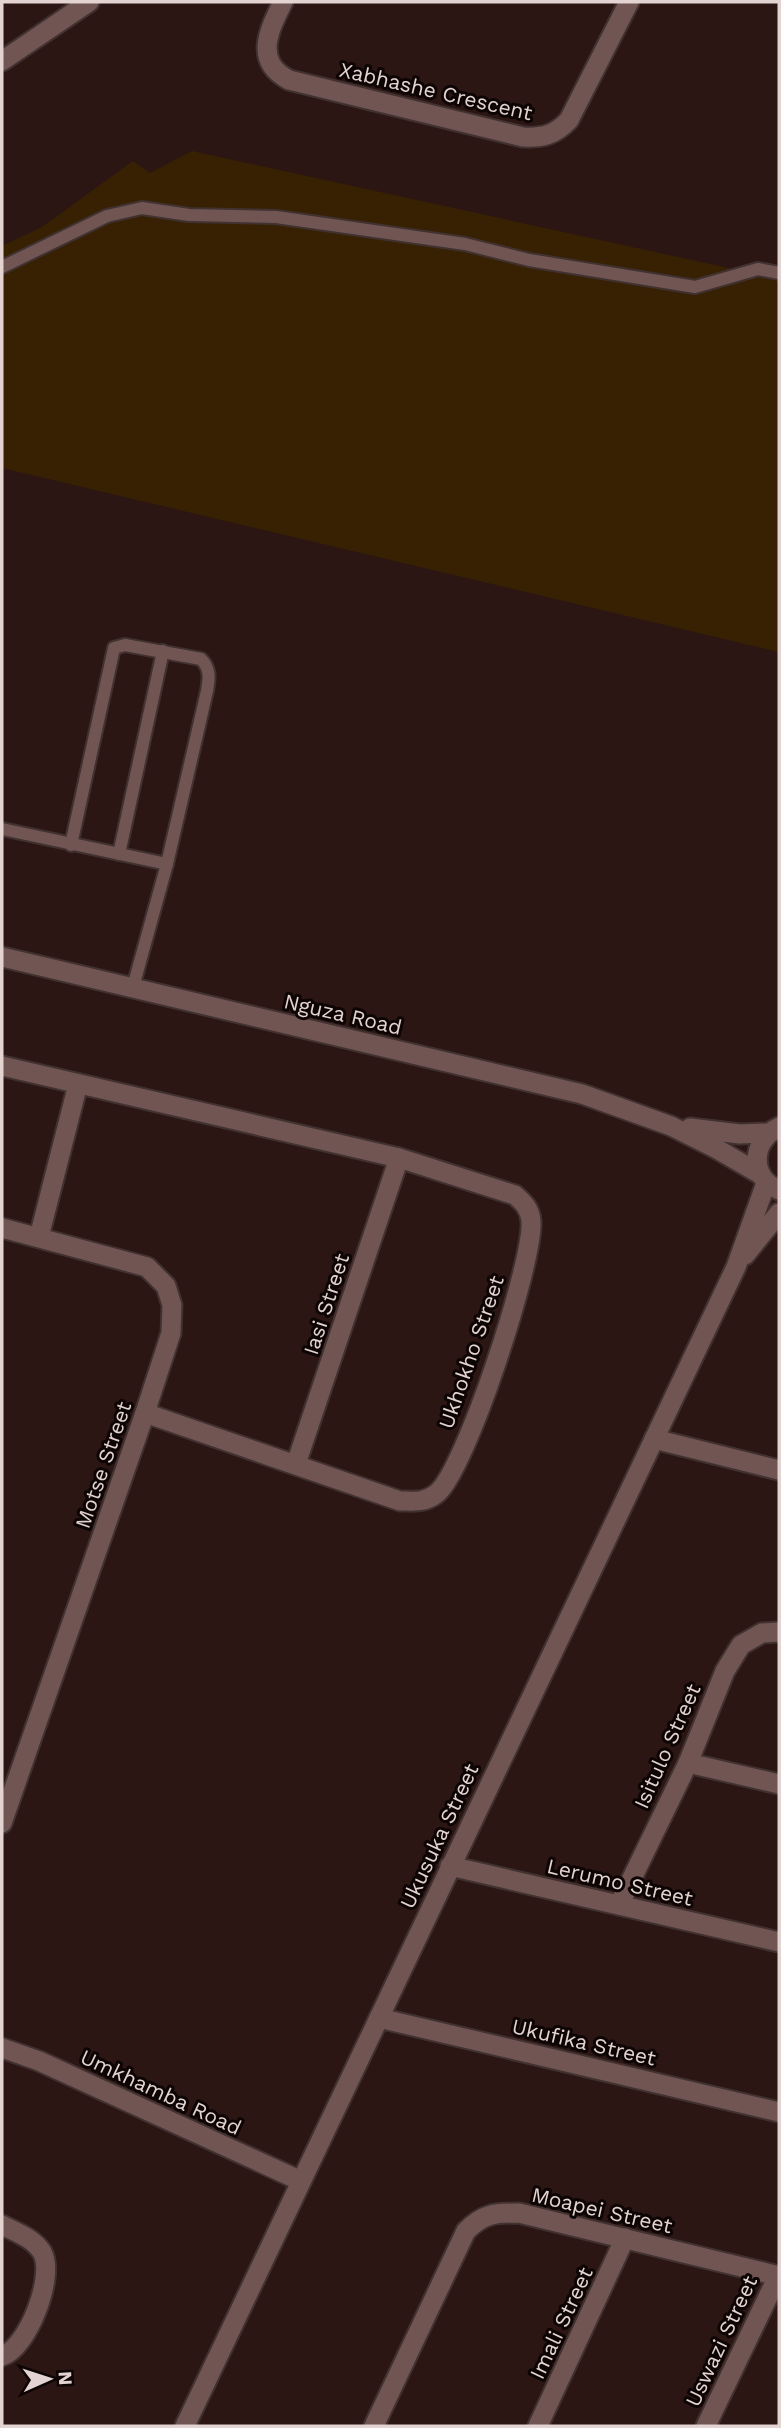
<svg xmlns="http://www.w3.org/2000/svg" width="781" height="2428" viewBox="0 0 781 2428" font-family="'Work Sans',sans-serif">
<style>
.green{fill:#372102}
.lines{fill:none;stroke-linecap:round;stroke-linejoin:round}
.service-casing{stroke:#413130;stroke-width:16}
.minor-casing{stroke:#413130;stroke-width:23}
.tertiary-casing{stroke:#413130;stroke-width:23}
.service{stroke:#705553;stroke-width:12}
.minor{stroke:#705553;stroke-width:19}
.tertiary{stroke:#705553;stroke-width:19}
.labels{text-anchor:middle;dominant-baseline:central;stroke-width:6;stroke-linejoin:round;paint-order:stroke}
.street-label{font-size:21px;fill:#e3d3d1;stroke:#0d0504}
</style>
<rect width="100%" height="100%" fill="#2b1614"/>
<polygon class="green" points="192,151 779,279 779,652 2,468 2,246 42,227 133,161 150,173"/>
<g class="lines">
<g class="service-casing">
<g id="service">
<polyline points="2,267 107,216 142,208 189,215 276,217 465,244 529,260 695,287 758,269 779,273"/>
<polyline points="2,829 167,864"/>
<path d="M71,845L114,648L125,645L201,659C211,669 209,679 207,691L167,864L133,987"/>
<polyline points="119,854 163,651"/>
</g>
</g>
<g class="minor-casing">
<g id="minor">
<path d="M283,2C269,30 253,61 289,80L523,137C543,138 555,135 569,120L629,2"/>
<polyline points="2,61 89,2"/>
<path d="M2,1066L399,1158L515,1195C524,1203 530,1209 531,1221C534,1261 465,1473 436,1494C424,1503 414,1501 400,1501L145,1413"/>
<polyline points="2,1228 147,1267 166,1286 172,1305 171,1333 145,1413 2,1823"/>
<polyline points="39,1237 78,1084"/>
<polyline points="654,1439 779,1470"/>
<polyline points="296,1464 399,1158"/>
<polyline points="688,1763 779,1784"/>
<polyline points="450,1866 779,1942"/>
<polyline points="619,1905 688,1763 725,1671 741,1645 762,1633 779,1632"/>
<polyline points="379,2018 779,2112"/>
<polyline points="2,2048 39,2061 301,2181"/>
<path d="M2,2225C16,2232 33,2238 42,2252C56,2276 27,2349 2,2356"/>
<path d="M374,2426L466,2231C484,2213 495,2213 519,2213L779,2276"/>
<polyline points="538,2426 625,2238"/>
<polyline points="706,2426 778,2276"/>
</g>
</g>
<g class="tertiary-casing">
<g id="tertiary">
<polyline points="2,957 582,1094 671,1126 717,1149 760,1174"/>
<path d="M779,1127C751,1140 749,1178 779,1190"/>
<polyline points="690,1128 740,1134 767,1133"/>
<polyline points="745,1255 779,1213"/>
<polyline points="185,2426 736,1267 766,1183"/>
</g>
</g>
<use href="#service" class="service"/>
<use href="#minor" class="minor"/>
<use href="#tertiary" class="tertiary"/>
</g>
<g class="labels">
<g class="street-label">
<text transform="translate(436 91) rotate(13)">Xabhashe Crescent</text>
<text transform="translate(343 1014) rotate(13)">Nguza Road</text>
<text transform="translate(326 1304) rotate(-72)">Iasi Street</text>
<text transform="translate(471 1352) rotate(-71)">Ukhokho Street</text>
<text transform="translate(103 1465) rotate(-71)">Motse Street</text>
<text transform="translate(667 1746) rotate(-66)">Isitulo Street</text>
<text transform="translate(439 1836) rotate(-65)">Ukusuka Street</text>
<text transform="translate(620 1882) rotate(13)">Lerumo Street</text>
<text transform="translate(584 2042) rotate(13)">Ukufika Street</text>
<text transform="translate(161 2092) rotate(25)">Umkhamba Road</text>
<text transform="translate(602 2210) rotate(13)">Moapei Street</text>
<text transform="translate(561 2323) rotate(-65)">Imali Street</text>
<text transform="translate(721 2341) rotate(-65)">Uswazi Street</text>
</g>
</g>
<rect width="781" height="2428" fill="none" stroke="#e3d3d1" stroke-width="7"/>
<g transform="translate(49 2379) rotate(87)" stroke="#0d0504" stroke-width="5" paint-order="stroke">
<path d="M0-5L12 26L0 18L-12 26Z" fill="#e3d3d1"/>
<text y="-10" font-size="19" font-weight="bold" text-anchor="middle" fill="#e3d3d1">N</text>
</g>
</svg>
